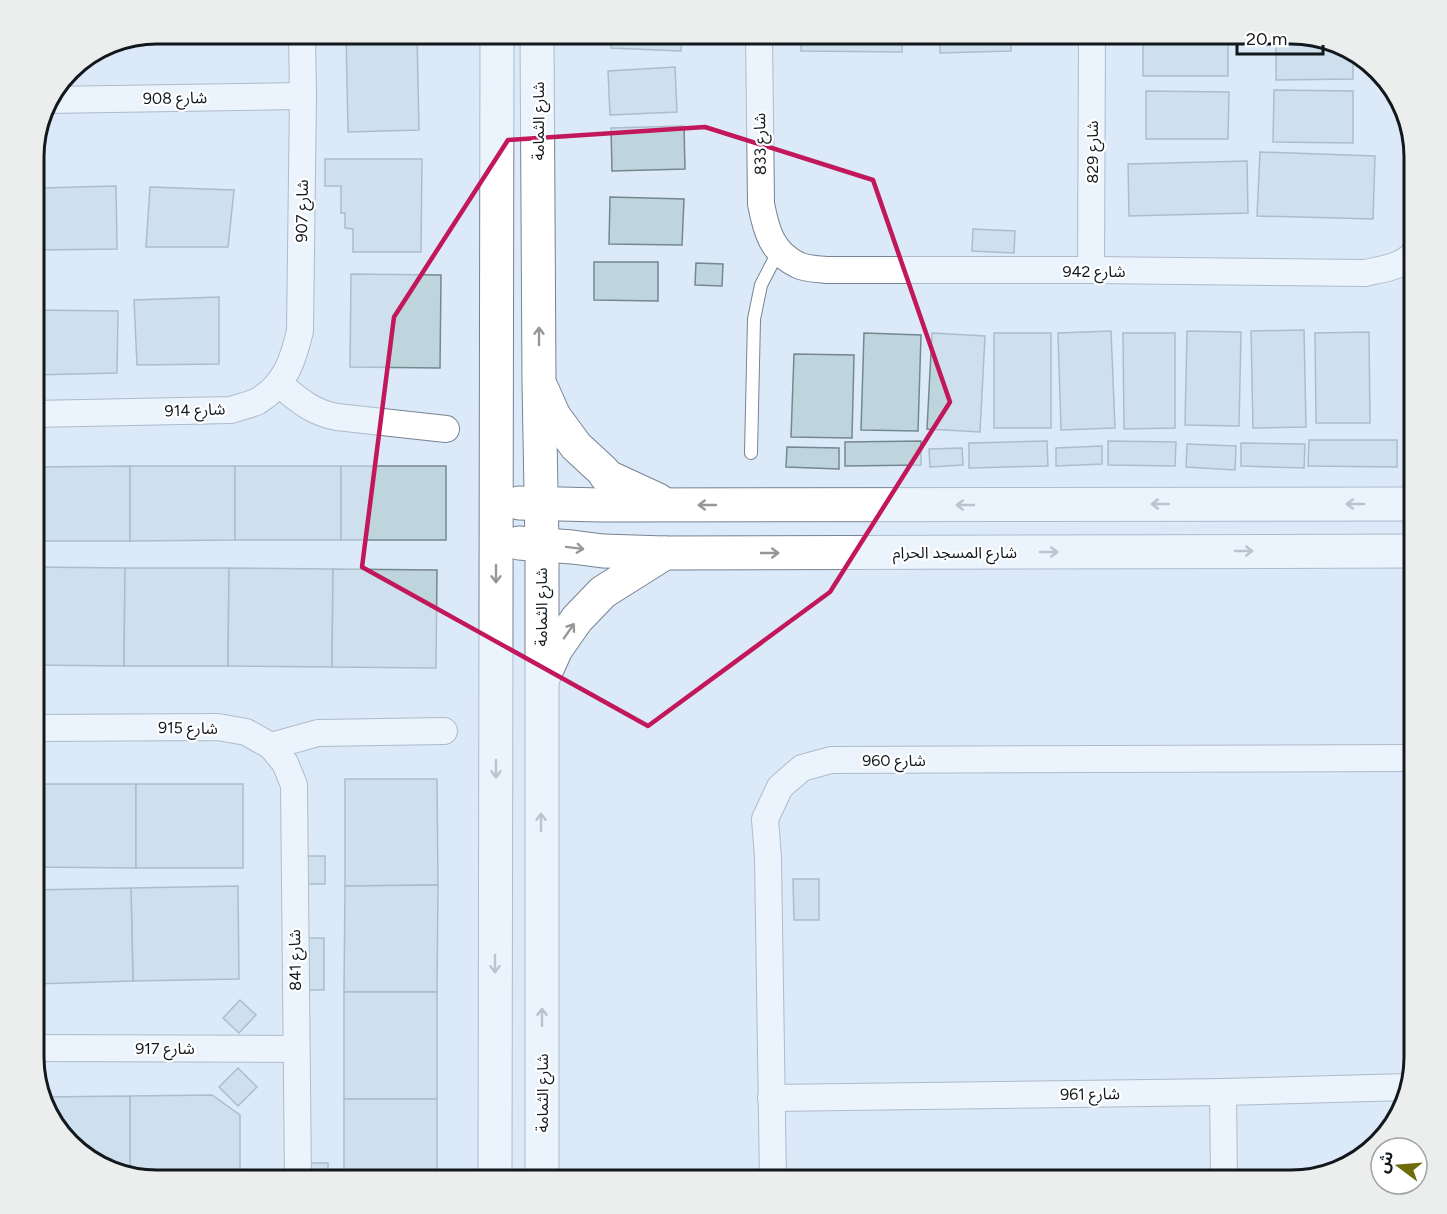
<svg xmlns="http://www.w3.org/2000/svg" width="1447" height="1214" viewBox="0 0 1447 1214" font-family="Figtree,'Noto Sans Arabic',sans-serif">
<style>
.building{fill:#bfd5dd;stroke:#748890;stroke-width:1.5}
.lines{fill:none;stroke-linecap:round;stroke-linejoin:round}
.lane-casing{stroke:#778391;stroke-width:14}
.street-casing{stroke:#778391;stroke-width:28}
.secondary-casing{stroke:#778391;stroke-width:35}
.lane{stroke:#fff;stroke-width:12}
.street{stroke:#fff;stroke-width:26}
.secondary{stroke:#fff;stroke-width:33}
.oneway{stroke:#959799}
.marked{fill:none;stroke:#c2185b;stroke-width:4.5;stroke-linejoin:round}
.labels{text-anchor:middle;dominant-baseline:central;stroke-width:4.5;stroke-linejoin:round;paint-order:stroke}
.street-label{font-size:16px;fill:#13181d;stroke:#fff}
.rim{fill:none;stroke:#13181d;stroke-width:3}
</style>
<rect width="100%" height="100%" fill="#dbe9f9"/>
<g class="building">
<polygon points="346,33 417,33 419,130 348,132"/>
<polygon points="612,33 682,33 681,51 611,48"/>
<polygon points="801,33 902,33 902,52 801,51"/>
<polygon points="940,33 1011,33 1011,51 940,53"/>
<rect x="1143" y="33" width="85" height="43"/>
<polygon points="1276,33 1291,33 1338,42 1353,52 1353,79 1276,80"/>
<polygon points="675,67 677,112 610,115 608,71"/>
<polygon points="1274,90 1353,91 1353,143 1273,142"/>
<polygon points="1146,91 1229,92 1228,139 1146,139"/>
<polygon points="684,126 685,169 612,171 611,128"/>
<polygon points="1260,152 1375,156 1373,219 1257,216"/>
<polygon points="325,159 422,159 421,252 353,252 353,229 345,228 345,213 341,213 341,186 325,186"/>
<polygon points="1247,161 1248,213 1129,216 1128,164"/>
<polygon points="116,186 117,249 38,250 39,188"/>
<polygon points="150,187 234,190 228,247 146,247"/>
<polygon points="610,197 684,199 682,245 609,244"/>
<polygon points="973,229 1015,231 1014,253 972,251"/>
<polygon points="594,262 658,262 658,301 594,300"/>
<polygon points="696,263 723,264 722,286 695,285"/>
<polygon points="351,274 441,275 440,368 350,367"/>
<polygon points="219,297 219,364 137,365 134,300"/>
<polygon points="33,310 118,311 117,373 33,375"/>
<polygon points="1304,330 1306,427 1253,428 1251,331"/>
<polygon points="1111,331 1115,428 1061,430 1058,333"/>
<polygon points="1187,331 1241,332 1239,426 1185,425"/>
<polygon points="1369,332 1370,423 1316,423 1315,333"/>
<polygon points="864,333 921,335 918,431 861,430"/>
<polygon points="932,333 985,336 980,432 927,429"/>
<rect x="994" y="333" width="57" height="95"/>
<polygon points="1123,333 1175,333 1175,428 1124,429"/>
<polygon points="794,354 854,355 852,438 791,437"/>
<polygon points="1309,440 1397,440 1397,467 1308,466"/>
<polygon points="921,441 921,465 845,466 845,442"/>
<polygon points="1047,441 1048,466 969,468 969,443"/>
<polygon points="1108,441 1176,442 1175,466 1108,465"/>
<polygon points="1241,443 1305,444 1304,468 1241,466"/>
<polygon points="1187,444 1236,446 1235,470 1186,467"/>
<polygon points="1102,446 1102,464 1056,466 1056,448"/>
<polygon points="787,447 839,448 839,469 786,467"/>
<polygon points="962,448 963,465 930,467 929,449"/>
<polygon points="130,466 130,541 33,541 33,467"/>
<polygon points="130,466 235,466 235,540 130,541"/>
<rect x="235" y="466" width="106" height="74"/>
<rect x="341" y="466" width="105" height="74"/>
<polygon points="33,567 125,568 124,666 33,665"/>
<polygon points="125,568 229,568 228,666 124,666"/>
<polygon points="229,568 333,569 332,667 228,666"/>
<polygon points="333,569 437,570 436,668 332,667"/>
<polygon points="345,779 437,779 438,885 345,886"/>
<polygon points="33,784 136,784 136,868 33,867"/>
<rect x="136" y="784" width="107" height="84"/>
<rect x="307" y="856" width="18" height="28"/>
<polygon points="793,879 819,879 819,920 794,920"/>
<polygon points="438,885 437,992 344,992 345,886"/>
<polygon points="238,886 239,979 133,981 131,888"/>
<polygon points="131,888 133,981 33,984 33,890"/>
<rect x="308" y="938" width="16" height="52"/>
<rect x="344" y="992" width="93" height="107"/>
<polygon points="240,1000 256,1015 239,1033 223,1018"/>
<polygon points="238,1068 257,1087 238,1106 219,1087"/>
<polygon points="212,1095 240,1115 240,1181 156,1181 130,1176 130,1096"/>
<polygon points="130,1096 130,1176 109,1172 75,1150 46,1112 41,1097"/>
<rect x="344" y="1099" width="93" height="82"/>
<rect x="309" y="1163" width="19" height="18"/>
</g>
<g class="lines">
<g class="lane-casing">
<polyline id="lane" points="751,453 754,319 761,285 778,252"/>
</g>
<g class="street-casing">
<g id="street">
<path d="M759,33L761,204C766,230 772,253 798,265C806,269 818,269 826,270H1091L1365,273C1382,269 1403,267 1414,253"/>
<polyline points="47,100 303,96"/>
<polyline points="1091,270 1092,33"/>
<path d="M279,384C299,400 311,412 337,417L446,429"/>
<path d="M33,414L231,410C239,407 250,405 258,401C286,384 293,360 300,331L303,96L302,33"/>
<polyline points="33,728 218,727 246,732 271,746 285,763 294,785 298,1181"/>
<polyline points="271,746 318,733 444,731"/>
<polyline points="33,1048 296,1049"/>
<polyline points="1223,1092 1224,1181"/>
<polyline points="771,1098 1223,1092 1408,1087"/>
<polyline points="773,1181 768,858 765,819 780,787 802,768 831,760 1414,758"/>
</g>
</g>
<g class="secondary-casing">
<g id="secondary">
<polyline points="537,33 539,383 542,545 542,1181"/>
<polyline points="542,389 554,416 576,446 603,471 606,476 658,500"/>
<polyline points="519,503 601,505 1414,504"/>
<polyline points="519,543 572,547 603,551 665,553 1414,551"/>
<polyline points="543,678 556,649 577,619 603,592 665,553"/>
<polyline points="495,1181 497,33"/>
</g>
</g>
<use href="#lane" class="lane"/>
<use href="#street" class="street"/>
<use href="#secondary" class="secondary"/>
</g>
<defs><path id="oneway-shaft" d="M-6 0H5M1.5-3L5.5 0L1.5 3" fill="none" stroke-width="1.6" stroke-linecap="round" stroke-linejoin="round" transform="scale(1.5)"/></defs>
<g class="oneway">
<use href="#oneway-shaft" transform="translate(539 336) rotate(-90)"/>
<use href="#oneway-shaft" transform="translate(1160 504) rotate(180)"/>
<use href="#oneway-shaft" transform="translate(1355 504) rotate(180)"/>
<use href="#oneway-shaft" transform="translate(707 505) rotate(-180)"/>
<use href="#oneway-shaft" transform="translate(965 505) rotate(180)"/>
<use href="#oneway-shaft" transform="translate(575 548) rotate(7)"/>
<use href="#oneway-shaft" transform="translate(1244 551)"/>
<use href="#oneway-shaft" transform="translate(1049 552)"/>
<use href="#oneway-shaft" transform="translate(770 553)"/>
<use href="#oneway-shaft" transform="translate(496 574) rotate(90)"/>
<use href="#oneway-shaft" transform="translate(569 631) rotate(-55)"/>
<use href="#oneway-shaft" transform="translate(496 769) rotate(90)"/>
<use href="#oneway-shaft" transform="translate(541 822) rotate(-90)"/>
<use href="#oneway-shaft" transform="translate(495 964) rotate(90)"/>
<use href="#oneway-shaft" transform="translate(542 1017) rotate(-90)"/>
</g>
<path d="M0 0H1447V1214H0ZM705,127L873,180L950,402L830,592L648,726L362,567L394,317L508,140Z" fill="#dbe9f9" fill-opacity=".55" fill-rule="evenodd"/>
<path class="marked" d="M705,127L873,180L950,402L830,592L648,726L362,567L394,317L508,140Z"/>
<g class="labels">
<g class="street-label">
<text transform="translate(175 98) rotate(-1)">شارع 908</text>
<text transform="translate(538 121) rotate(-90)">شارع الثمامة</text>
<text transform="translate(760 144) rotate(-91)">شارع 833</text>
<text transform="translate(1092 152) rotate(-90)">شارع 829</text>
<text transform="translate(302 211) rotate(-89)">شارع 907</text>
<text x="1094" y="271">شارع 942</text>
<text transform="translate(195 410) rotate(-2)">شارع 914</text>
<text x="955" y="552">شارع المسجد الحرام</text>
<text transform="translate(541 607) rotate(-90)">شارع الثمامة</text>
<text transform="translate(188 728) rotate(1)">شارع 915</text>
<text x="894" y="760">شارع 960</text>
<text transform="translate(295 960) rotate(-91)">شارع 841</text>
<text x="165" y="1048">شارع 917</text>
<text transform="translate(542 1093) rotate(-90)">شارع الثمامة</text>
<text transform="translate(1090 1094) rotate(-1)">شارع 961</text>
</g>
</g>
<path d="M0 0H1447V1214H0ZM157 44H1291A113 113 0 0 1 1404 157V1057A113 113 0 0 1 1291 1170H157A113 113 0 0 1 44 1057V157A113 113 0 0 1 157 44Z" fill="#eceded" fill-rule="evenodd"/>
<path class="rim" d="M157 44H1291A113 113 0 0 1 1404 157V1057A113 113 0 0 1 1291 1170H157A113 113 0 0 1 44 1057V157A113 113 0 0 1 157 44Z"/>
<g transform="translate(1399 1166) rotate(286)"><circle r="28" fill="#ffffff" stroke="#a1a3a5" stroke-width="1.5"/>
<path d="M0-4.5L10 22L0 15L-10 22Z" fill="#6c6c0d"/>
<text y="-9" font-size="16" font-weight="bold" text-anchor="middle" fill="#13181d">ش</text>
</g>
<path d="M1237 45v9h86v-9" fill="none" stroke="#13181d" stroke-width="3"/>
<text x="1246" y="45" font-size="18" fill="#13181d" stroke="#ffffff" stroke-width="4.5" paint-order="stroke">20 m</text>
</svg>
